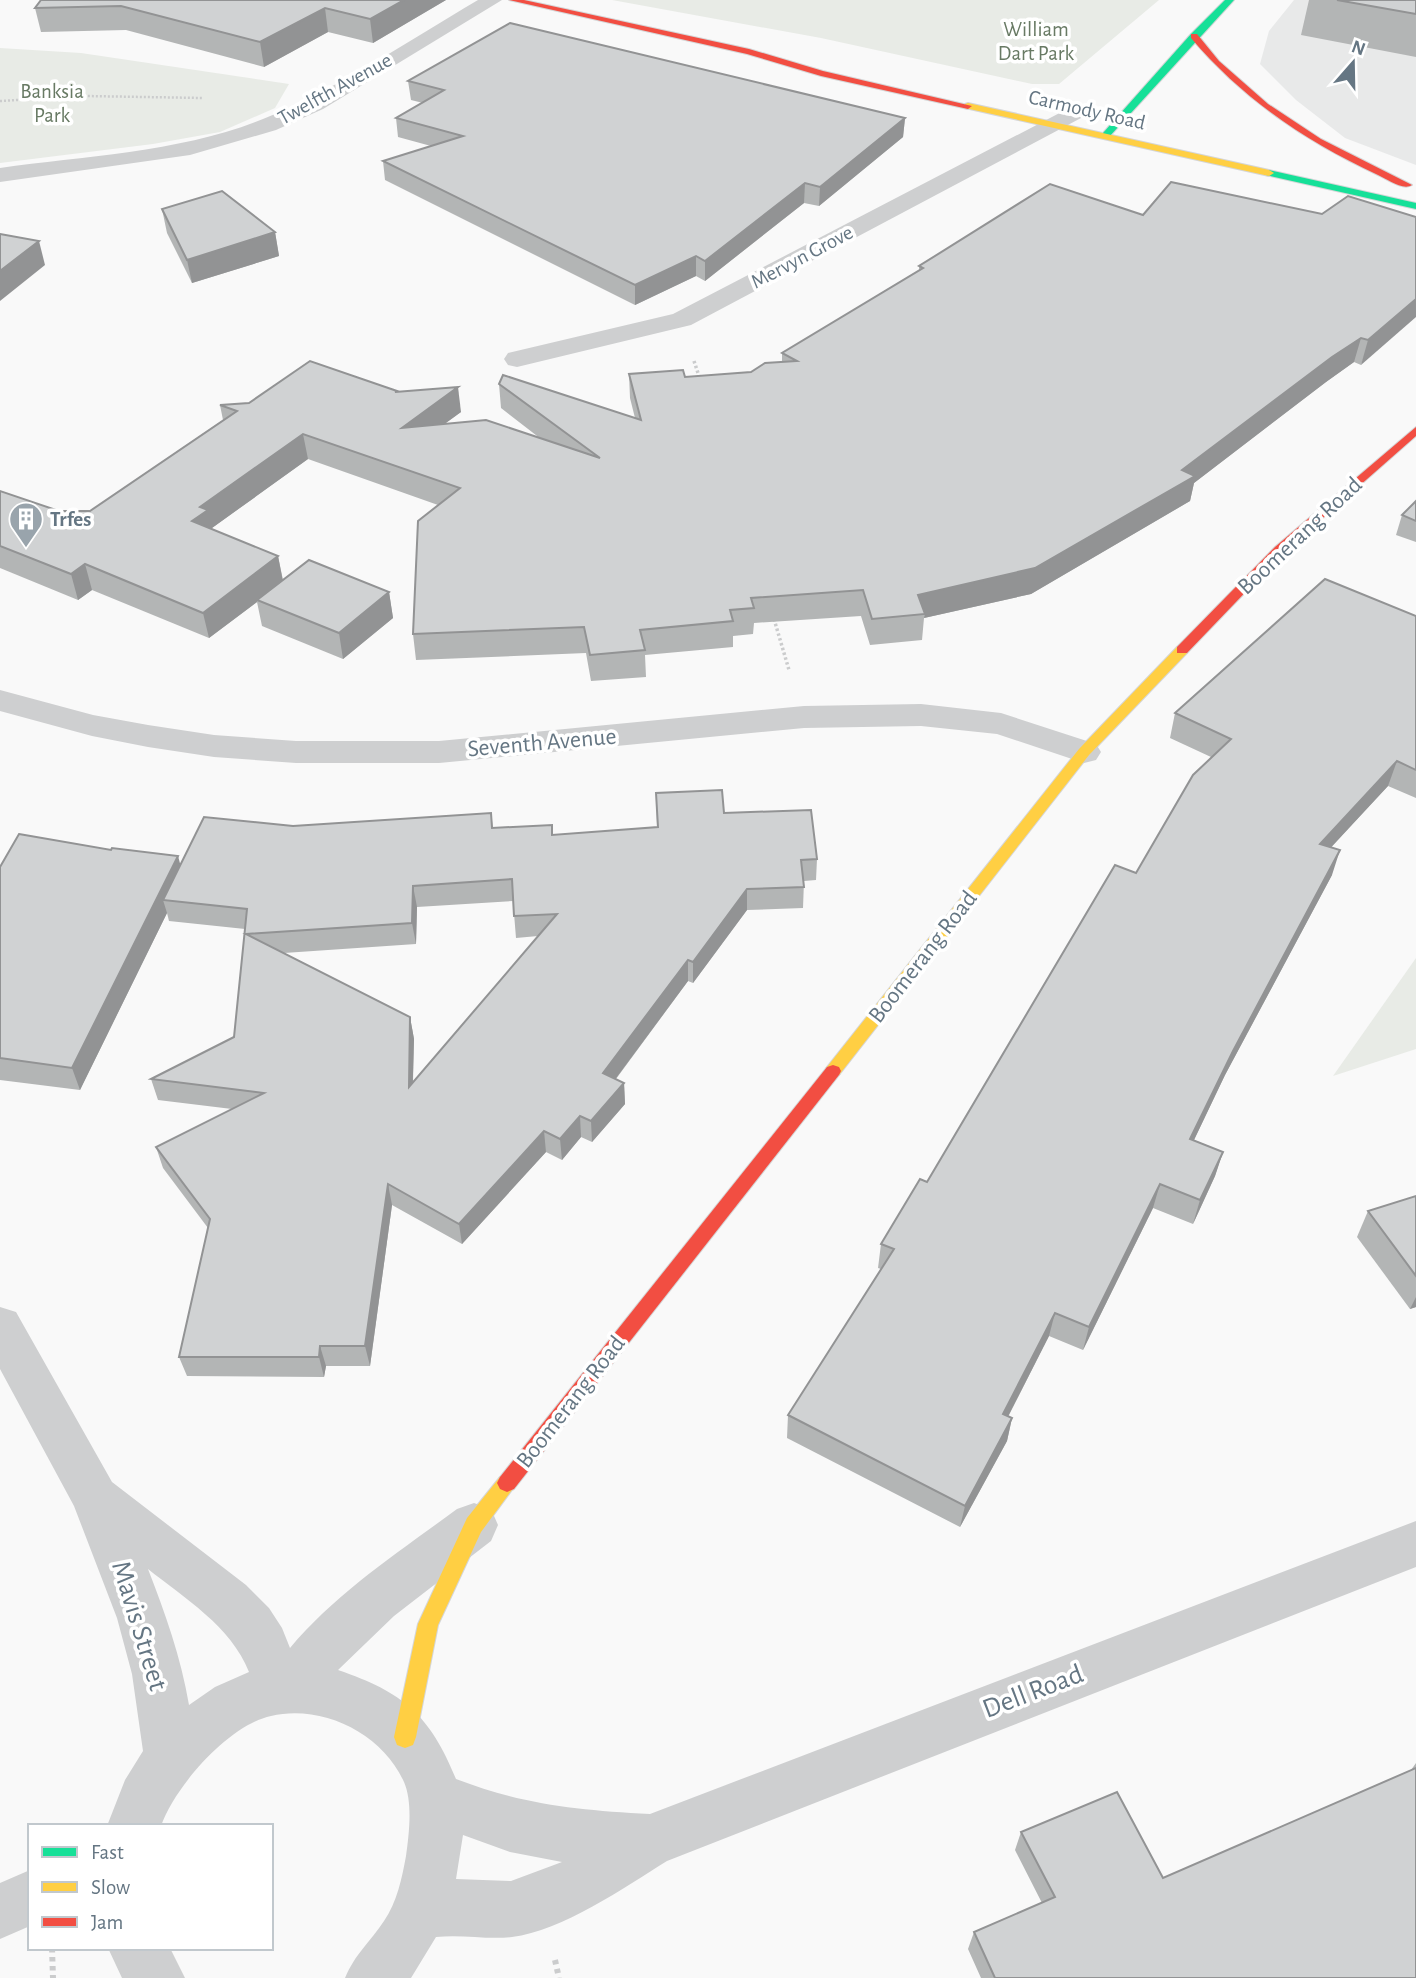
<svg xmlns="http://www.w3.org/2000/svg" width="1416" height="1978" viewBox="0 0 1416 1978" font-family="'Alegreya Sans',sans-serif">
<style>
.built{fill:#e8e9e9}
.green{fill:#e8ebe6}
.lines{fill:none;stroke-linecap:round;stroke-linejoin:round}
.fast-casing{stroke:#d5d6d7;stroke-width:2}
.slow-casing{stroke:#d5d6d7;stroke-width:2}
.jam-casing{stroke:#d5d6d7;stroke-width:2}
.path-far2{stroke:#cbcccd;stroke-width:2.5;stroke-dasharray:2 2;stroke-linecap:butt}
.path-far1{stroke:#cbcccd;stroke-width:3.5;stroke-dasharray:2.5 2.5;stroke-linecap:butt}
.path{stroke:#cbcccd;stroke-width:6;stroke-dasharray:4.5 4.5;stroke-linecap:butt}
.street{fill:#cecfd0;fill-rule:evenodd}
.fast{fill:#16e098;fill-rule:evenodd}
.slow{fill:#ffcf43;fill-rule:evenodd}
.jam{fill:#f24e42;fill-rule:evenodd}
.wall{fill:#b3b5b5;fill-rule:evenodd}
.shaded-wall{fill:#929394}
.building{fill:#d0d2d3;stroke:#929394;stroke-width:2;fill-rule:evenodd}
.labels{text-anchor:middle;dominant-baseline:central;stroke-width:7;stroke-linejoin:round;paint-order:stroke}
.far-park-label{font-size:21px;fill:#687a64;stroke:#fff}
.far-street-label{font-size:21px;fill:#657683;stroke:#fff}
.far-poi-label{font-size:21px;font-weight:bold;fill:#657683;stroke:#fff;text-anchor:start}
.street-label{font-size:24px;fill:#657683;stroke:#fff}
.near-street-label{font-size:28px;fill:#657683;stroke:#fff}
</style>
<rect width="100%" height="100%" fill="#f9f9f9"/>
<polygon class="built" points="1294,0 1416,0 1416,165 1345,138 1296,100 1260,64 1269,31"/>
<g class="green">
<polygon points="612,0 1159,0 1059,84 1032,84 821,38"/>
<polygon points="0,48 81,53 289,84 275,108 220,132 153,144 0,163"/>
<polygon points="1416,958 1416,1049 1333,1076"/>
</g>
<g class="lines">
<g class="fast-casing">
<g id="fast">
<polygon points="1225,0 1234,0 1109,137 1103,137 1103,133 1191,34"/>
<polygon points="1269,170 1416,203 1416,209 1266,175 1264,173"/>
</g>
</g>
<g class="slow-casing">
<g id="slow">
<polygon points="968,103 1269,170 1274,173 1269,176 965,108 965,104"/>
<polygon points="1182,646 1187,647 1187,653 1089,755 839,1075 827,1075 825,1071 827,1067 1079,749 1177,647"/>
<polygon points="507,1474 514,1477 517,1483 481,1532 438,1625 416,1737 413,1745 405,1748 397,1745 394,1737 418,1624 467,1518 500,1477"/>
</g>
</g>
<g class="jam-casing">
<g id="jam">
<polygon points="509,0 524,0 749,49 823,71 972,106 968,109 821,76 747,54"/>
<path d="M1191,34H1197L1219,61L1268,104L1321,139L1412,185C1403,191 1387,179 1378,175C1305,141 1243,99 1191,38Z"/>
<polygon points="1416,427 1416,436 1283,553 1187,653 1177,653 1177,647 1275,547"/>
<polygon points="833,1065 839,1067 841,1071 839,1075 514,1489 507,1492 500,1489 497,1483 500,1477 827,1067"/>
</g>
</g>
<polyline class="path-far2" points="0,101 85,96 203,98"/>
<g class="path-far1">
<polyline points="694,361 700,379"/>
<polyline points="774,619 789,670"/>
</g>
<g class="path">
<polyline points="52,1948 53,1978"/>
<polyline points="555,1960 559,1978"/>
</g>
<g class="street">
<path d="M478,0H502L323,109L276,130L190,155L0,182V168C85,156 183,152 263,119C338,89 408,41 478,0Z"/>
<polygon points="1073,106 1081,108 1084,113 1081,118 691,325 517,367 508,365 504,359 508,353 673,314"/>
<polygon points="0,690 93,715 148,725 214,735 296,741 439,741 804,706 921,704 1001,713 1096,744 1101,752 1096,760 1084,763 997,734 921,726 804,728 439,763 296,763 214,757 148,747 92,736 0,711"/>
<path d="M0,1307L16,1312L112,1482L246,1585L269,1608L282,1628L290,1648C337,1592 399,1552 457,1509L474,1503L491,1509L498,1525L491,1541L394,1616L338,1670C403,1692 430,1715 456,1779C524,1805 578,1810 650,1814L1416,1521V1567L667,1861C625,1887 562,1931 512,1937C488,1940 462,1934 436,1937L411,1978H345C355,1954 370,1942 384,1921C397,1902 402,1878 406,1856C409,1834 413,1803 404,1782C382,1733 322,1704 271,1716C229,1725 175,1786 161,1826H107L125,1780L143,1751L132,1674L117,1618L74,1506L0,1369ZM148,1569C184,1598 231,1626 249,1672L215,1687L189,1705C181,1657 165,1613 148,1569ZM463,1835L510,1852L562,1862L511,1881L456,1879Z"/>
<polygon points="30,1870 30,1926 0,1939 0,1883"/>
<polygon points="108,1948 170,1948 185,1978 122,1978"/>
</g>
<use href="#fast" class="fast"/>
<use href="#slow" class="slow"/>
<use href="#jam" class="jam"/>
</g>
<g class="wall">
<polygon points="446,0 373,43 328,32 264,67 126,30 41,32 35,8"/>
<polygon points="1309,0 1416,0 1416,57 1301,35"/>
<polygon points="408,81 905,118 903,137 819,206 804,203 705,281 696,276 635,305 385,180 383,161 431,146 398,137 396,118 423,103 411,100"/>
<polygon points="162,209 275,232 279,256 192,283 167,233"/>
<polygon points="1322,214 1416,217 1361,365 1354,362 1326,382 1194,483 1190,501 1031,594 924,618 922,640 870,645 861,616 754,623 753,634 733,636 733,647 645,655 646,677 591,681 586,653 416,660 413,634 438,505 308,459 212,528 212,530 278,556 283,580 389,592 393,618 343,659 262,626 257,602 209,638 92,590 78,600 0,568 0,491 59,511 90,511 223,420 220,405 398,391 461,412 444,424 541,439 501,408 499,384 635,418 630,398 629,374 685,377 751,372 782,362 782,353 919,270 919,266 1143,215"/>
<polygon points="1416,501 1416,542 1396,535 1402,515"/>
<polygon points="1416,616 1416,798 1388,786 1331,847 1332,875 1225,1075 1194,1140 1223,1152 1215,1176 1193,1224 1153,1208 1083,1350 1049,1336 1008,1417 1012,1418 1007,1441 960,1527 787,1438 788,1415 881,1269 878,1268 881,1244 927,1182 1136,873 1211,757 1170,738 1175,713"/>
<path d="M656,793L724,813L817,859L816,880L804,881L803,908L747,910L693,983L688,981L616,1079L624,1083L625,1104L592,1142L581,1137L562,1160L546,1152L462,1244L392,1205L370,1366H326L324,1377L187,1376L179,1357L208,1228L163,1168L156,1147L232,1109L158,1100L151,1079L234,1037L245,929L169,921L167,913L80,1090L0,1080V867L180,865L293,826L491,813L493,828L553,835L657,827ZM513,901L516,938L538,936L413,1082L414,1039L410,1017L284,953L416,944L417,907Z"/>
<polygon points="1416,1196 1416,1307 1410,1309 1357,1237 1368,1211"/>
<polygon points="1416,1763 1416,1978 981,1978 968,1949 974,1932 1042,1903 1015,1850 1021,1832 1163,1878 1411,1770"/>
</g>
<g class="shaded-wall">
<polygon points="404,0 446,0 373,43 370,19"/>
<polygon points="325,8 328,32 264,67 260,42"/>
<polygon points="905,118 903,137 819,206 820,187"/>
<polygon points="805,183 804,203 705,281 705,261"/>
<polygon points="275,232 279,256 192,283 187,260"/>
<polygon points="39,241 45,265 0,301 0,271"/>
<polygon points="696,256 696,276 635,305 635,285"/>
<polygon points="1416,299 1416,317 1361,365 1368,340"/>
<polygon points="1361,338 1354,362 1326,382 1194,483 1190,501 1031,594 924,618 925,614 918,595 1182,470 1332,357"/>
<polygon points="458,387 461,412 405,453 402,428"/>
<polygon points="303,434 308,459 212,528 214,535 192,521 200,507"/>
<polygon points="278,556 283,582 257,600 257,602 209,638 203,613"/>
<polygon points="85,564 92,590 78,600 71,574"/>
<polygon points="389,592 393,618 343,659 339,633"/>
<polygon points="1397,761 1388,786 1312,868 1320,844"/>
<polygon points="1340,850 1332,875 1225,1075 1183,1163 1190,1139 1233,1051"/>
<polygon points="178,856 184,878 163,900 167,913 80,1090 72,1068"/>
<polygon points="413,886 417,907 416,944 412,923"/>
<polygon points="747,889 747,910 693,983 693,962"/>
<polygon points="688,960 688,981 605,1093 603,1073"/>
<polygon points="410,1017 414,1039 412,1108 409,1087"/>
<polygon points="624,1083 625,1104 592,1142 591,1121"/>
<polygon points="580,1116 581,1137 562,1160 560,1139"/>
<polygon points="544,1131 546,1152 462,1244 459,1224"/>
<polygon points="1223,1152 1215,1176 1193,1224 1200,1200"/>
<polygon points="388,1184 392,1205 370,1366 365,1346"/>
<polygon points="1160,1184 1153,1208 1083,1350 1089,1327"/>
<polygon points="1416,1297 1416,1307 1410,1309"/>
<polygon points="1055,1313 1049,1336 998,1436 1003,1414"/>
<polygon points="320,1346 326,1366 324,1377 319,1357"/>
<polygon points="1012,1418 1007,1441 960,1527 965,1506"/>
</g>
<g class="building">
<polygon points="41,0 404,0 370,19 325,8 260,42 121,6 35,8"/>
<polygon points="1337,0 1416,0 1416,14"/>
<polygon points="510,23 905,118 820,187 805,183 705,261 696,256 635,285 383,161 463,136 396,118 444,90 408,81"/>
<polygon points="1171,182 1322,214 1348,196 1416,217 1416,299 1368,340 1361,338 1332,357 1182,470 1195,476 1035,568 918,595 925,614 872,619 863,590 751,598 754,608 730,610 733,621 640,630 645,650 590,655 584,627 413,634 418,521 460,488 303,434 200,507 208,510 192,521 278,556 203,613 85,564 71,574 0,546 0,491 59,511 90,511 237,411 220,405 249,403 310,361 397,391 395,392 458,387 402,428 486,420 600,458 499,384 503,375 641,420 629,374 683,370 685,377 751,372 765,363 797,361 782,353 923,268 919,266 1050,184 1143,215"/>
<polygon points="222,191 275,232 187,260 162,209"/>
<polygon points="0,234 39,241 0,271"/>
<polygon points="1416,501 1416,521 1402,515"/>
<polygon points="309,560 389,592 339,633 257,600"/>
<polygon points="1325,579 1416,616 1416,770 1397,761 1320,844 1340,850 1233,1051 1190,1139 1223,1152 1200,1200 1160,1184 1089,1327 1055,1313 1003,1414 1012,1418 965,1506 788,1415 894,1249 881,1244 920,1179 927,1182 1115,865 1136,873 1193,775 1231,739 1175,713"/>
<path d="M722,790L724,813L811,810L817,859L801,860L804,887L747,889L693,962L688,960L603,1073L624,1083L591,1121L580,1116L560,1139L544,1131L459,1224L388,1184L365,1346H320L319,1357H179L210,1219L156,1147L264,1093L151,1079L234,1037L247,909L163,900L204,817L293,826L491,813L492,828L552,825V835L658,827L656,793ZM512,879L514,916L557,914L409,1087L410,1017L246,934L412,923L413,886Z"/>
<polygon points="19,834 111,850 112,848 178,856 72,1068 0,1058 0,867"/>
<polygon points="1416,1196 1416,1276 1368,1211"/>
<polygon points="1416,1768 1416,1978 995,1978 974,1932 1055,1897 1021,1832 1117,1792 1163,1878"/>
</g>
<defs>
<g id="building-pin" transform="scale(1.75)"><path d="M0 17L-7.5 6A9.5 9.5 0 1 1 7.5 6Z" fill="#99a4ac" stroke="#fff"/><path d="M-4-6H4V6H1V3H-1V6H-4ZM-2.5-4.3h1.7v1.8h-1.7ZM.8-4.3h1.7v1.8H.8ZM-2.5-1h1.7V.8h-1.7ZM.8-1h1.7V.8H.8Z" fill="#fff"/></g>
</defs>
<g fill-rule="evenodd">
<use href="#building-pin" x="26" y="519"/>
</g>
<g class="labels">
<g class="far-park-label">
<text x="1036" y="29">William<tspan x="1036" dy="24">Dart Park</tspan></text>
<text x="52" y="91">Banksia<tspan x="52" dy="24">Park</tspan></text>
</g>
<g class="far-street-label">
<text transform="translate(335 89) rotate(-29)">Twelfth Avenue</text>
<text transform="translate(1087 110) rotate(13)">Carmody Road</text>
<text transform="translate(802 257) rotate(-28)">Mervyn Grove</text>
</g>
<g class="far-poi-label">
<text x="50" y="519">Trfes</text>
</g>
<g class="street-label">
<text transform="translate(1300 536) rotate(-43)">Boomerang Road</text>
<text transform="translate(542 743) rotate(-5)">Seventh Avenue</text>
<text transform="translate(923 957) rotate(-52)">Boomerang Road</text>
<text transform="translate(571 1402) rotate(-52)">Boomerang Road</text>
</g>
<g class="near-street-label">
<text transform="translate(139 1626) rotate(73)">Mavis Street</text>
<text transform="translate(1033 1692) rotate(-21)">Dell Road</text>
</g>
</g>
<rect x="28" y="1824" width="245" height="126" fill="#ffffff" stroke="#c1c8cd" stroke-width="2"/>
<rect x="42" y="1847" width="35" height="10" fill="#16e098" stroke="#c1c8cd" stroke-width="2"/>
<text x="91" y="1859" font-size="21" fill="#657683">Fast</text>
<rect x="42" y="1882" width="35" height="10" fill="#ffcf43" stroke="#c1c8cd" stroke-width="2"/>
<text x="91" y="1894" font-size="21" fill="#657683">Slow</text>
<rect x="42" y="1917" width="35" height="10" fill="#f24e42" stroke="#c1c8cd" stroke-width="2"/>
<text x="91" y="1929" font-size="21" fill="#657683">Jam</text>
<g transform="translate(1353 63) rotate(20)" stroke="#ffffff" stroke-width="5" paint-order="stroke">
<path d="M0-5L12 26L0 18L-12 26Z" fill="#657683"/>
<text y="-10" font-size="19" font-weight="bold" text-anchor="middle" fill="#657683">N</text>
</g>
</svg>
